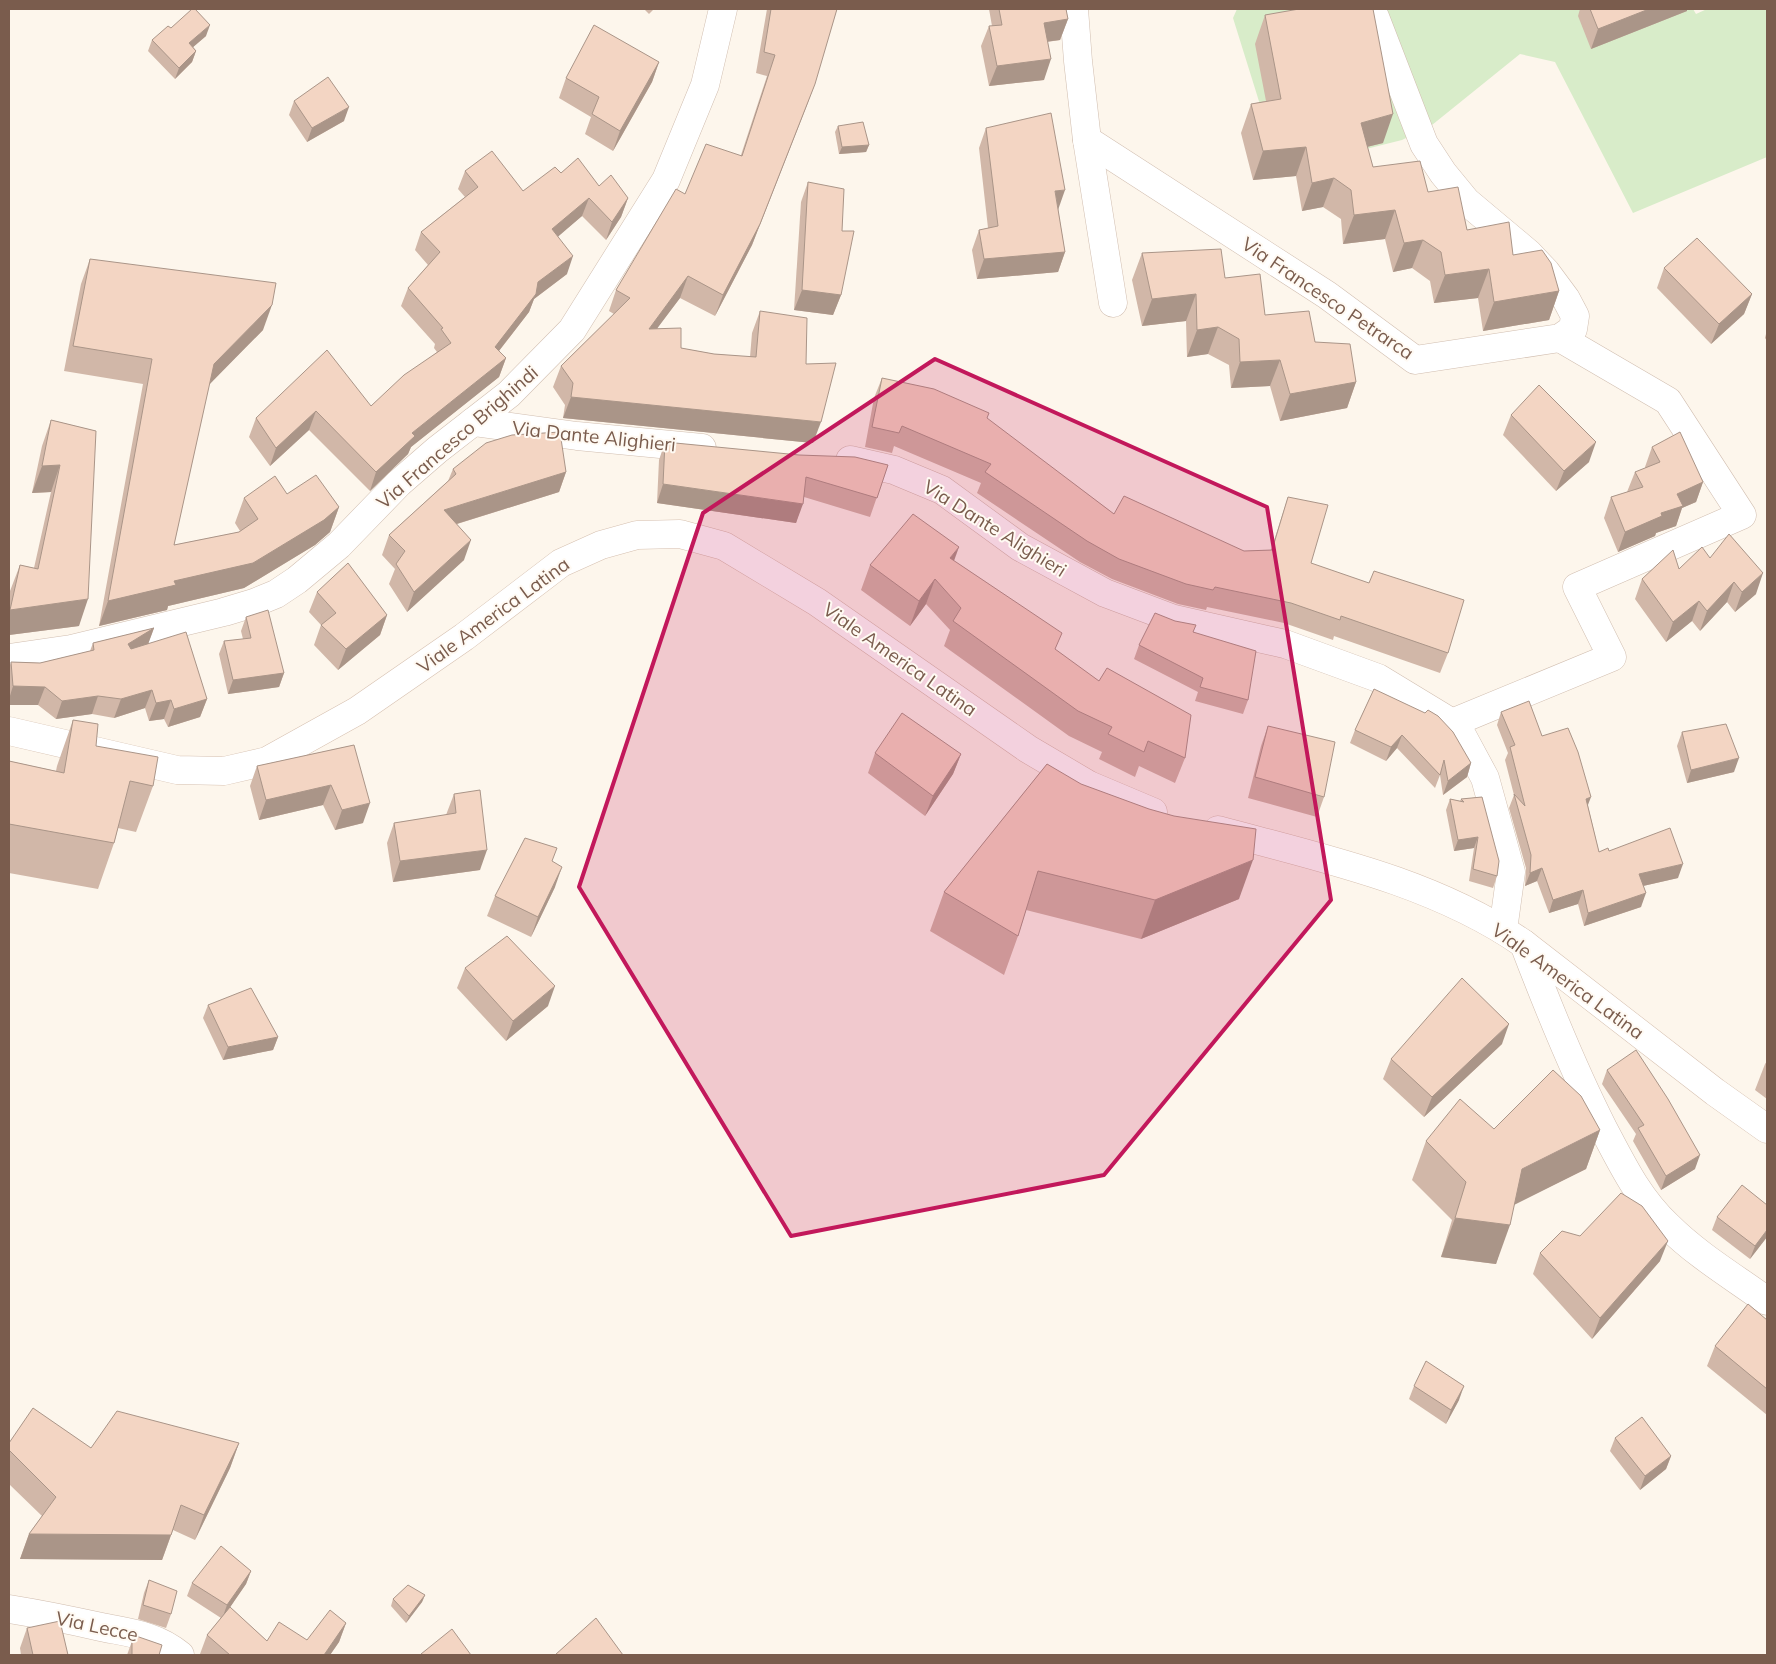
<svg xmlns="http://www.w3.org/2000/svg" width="1776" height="1664" viewBox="0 0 1776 1664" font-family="Mulish,sans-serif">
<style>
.green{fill:#d8ecc9}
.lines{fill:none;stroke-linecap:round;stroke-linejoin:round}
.street-casing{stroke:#d1beb0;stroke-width:29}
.secondary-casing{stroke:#d6c0b0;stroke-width:29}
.street{stroke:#fff;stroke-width:28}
.secondary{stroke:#fff;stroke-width:28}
.wall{fill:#d1b7a8}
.shaded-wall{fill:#aa9588}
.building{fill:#f3d5c3;stroke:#aa9588}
.marked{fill:#c2185b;fill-opacity:0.2;stroke:#c2185b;stroke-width:4;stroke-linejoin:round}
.labels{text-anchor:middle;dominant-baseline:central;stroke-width:4;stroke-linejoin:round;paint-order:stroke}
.street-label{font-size:19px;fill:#7a5c4d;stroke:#fffaf3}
</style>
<rect width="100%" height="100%" fill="#fdf6ec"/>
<polygon class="green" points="1237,9 1693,9 1696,14 1707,9 1767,9 1767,157 1633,213 1555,62 1520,54 1432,125 1402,140 1370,148 1324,156 1267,127 1233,18"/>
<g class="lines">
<g class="street-casing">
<g id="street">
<polyline points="1074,9 1078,61 1087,140 1327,295 1415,360 1560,338 1573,329 1575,316 1566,299 1546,272 1528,253 1466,201 1443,173 1424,144 1375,17 1367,9"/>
<polyline points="1087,140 1113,303"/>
<polyline points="473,422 577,436 702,448"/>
<polyline points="850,460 894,470 942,490 1020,547 1105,593 1174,619 1285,644 1378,678 1457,726 1485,778 1511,872 1503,930"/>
<polyline points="9,658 71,649 224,612 254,603 276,594 297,580 339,545 399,483 437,450 509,394 572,330 666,180 705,85 723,9"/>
<polyline points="1452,723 1612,657 1577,587 1742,515 1668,401 1560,338"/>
<path d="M1524,944C1548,1007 1573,1069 1603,1128C1622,1164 1638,1198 1668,1226C1697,1255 1734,1277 1767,1301"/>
<path d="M9,1609C40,1614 70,1620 101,1627C130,1633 156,1635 180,1655"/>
</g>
</g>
<g class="secondary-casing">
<g id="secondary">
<polyline points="9,731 177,770 224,771 267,761 357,711 464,637 561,563 601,545 637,535 680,534 724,546 817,602 1028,749 1089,785 1153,812"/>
<path d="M1218,830C1322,858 1435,882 1524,944L1715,1092L1767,1129"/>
</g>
</g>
<use href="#street" class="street"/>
<use href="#secondary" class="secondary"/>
</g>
<g class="wall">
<polygon points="644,9 654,9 649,14"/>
<polygon points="767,9 837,9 807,105 752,245 715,316 680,298 657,328 681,348 714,354 750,357 752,333 760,311 806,364 813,443 563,418 565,405 553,387 561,366 614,314 609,311 616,290 685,194 741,155 767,76 756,73"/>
<polygon points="989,9 1066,9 1068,19 1060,40 1047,42 1044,80 989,86 981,46 989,26 992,26"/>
<polygon points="1580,9 1687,9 1687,11 1591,49 1578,16"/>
<polygon points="1265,15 1383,143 1367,147 1373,167 1428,192 1467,230 1513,255 1559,291 1549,320 1483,331 1478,298 1434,303 1430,281 1412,268 1393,272 1385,239 1343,244 1341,219 1323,207 1302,211 1296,176 1253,180 1241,133 1251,104 1266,101 1255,44"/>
<polygon points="171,28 206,36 193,47 196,51 192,62 175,79 148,51 152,40"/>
<polygon points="659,62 652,82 613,151 585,134 591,117 559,98 566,78"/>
<polygon points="294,101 344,121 307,142 289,115"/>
<polygon points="838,126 869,145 866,152 839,154 835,132"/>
<polygon points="986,128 1058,209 1065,252 1058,272 977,279 972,250 979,230 988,228 979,148"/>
<polygon points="465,171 523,191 561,173 599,186 628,198 621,217 606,240 582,216 558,236 567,274 534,299 529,312 499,351 506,358 499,377 411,447 408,454 370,491 309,430 270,466 249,437 256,418 371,406 437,352 434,348 435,344 401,306 408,288 428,265 415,250 421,232 465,197 458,189"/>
<polygon points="808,182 842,231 841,295 833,315 794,310 801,202"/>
<polygon points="1142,253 1225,278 1265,315 1315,342 1356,382 1347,408 1280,421 1270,386 1231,388 1229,365 1208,354 1187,357 1186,321 1142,326 1132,280"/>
<polygon points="90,259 263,330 209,384 174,545 239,532 240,531 235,523 244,498 287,494 339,507 330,532 315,545 244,588 168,606 167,610 99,626 143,384 64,371 81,284"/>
<polygon points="1664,268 1752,294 1744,314 1711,344 1657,288"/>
<polygon points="1767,330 1767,341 1765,338"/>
<polygon points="882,378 987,419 1114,514 1244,551 1271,550 1288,497 1311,563 1448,653 1440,673 1334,636 1333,640 1284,623 1207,607 1206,610 1178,604 1112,579 1080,562 977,493 981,483 894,446 892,453 865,447 874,398"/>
<polygon points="1511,415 1589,462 1556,491 1503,435"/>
<polygon points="51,420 96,431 79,626 9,635 9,598 10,591 20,565 34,568 51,492 32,493 42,446"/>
<polygon points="665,442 888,465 870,517 804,497 796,523 657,503 659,460"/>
<polygon points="1652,447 1703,482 1696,502 1682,508 1676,526 1656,533 1655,536 1618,552 1604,518 1611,497 1627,492 1635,472 1645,468 1645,467"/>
<polygon points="453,469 566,472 559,492 457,524 464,560 407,612 389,584 395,569 382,555 389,535 448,481"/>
<polygon points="1710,558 1756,594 1735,612 1727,602 1700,631 1692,621 1666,642 1635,599 1642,579 1679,569"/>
<polygon points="954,561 1056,650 1185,758 1175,783 1139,766 1135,777 1099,759 1102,752 1069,736 944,646 950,630 926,604 910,626 861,590 870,565"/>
<polygon points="317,592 387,615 380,635 338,670 314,645 321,625 309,612"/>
<polygon points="246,617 284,673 279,687 228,694 219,654 224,641 243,639 241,631"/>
<polygon points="154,628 148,644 207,699 200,717 168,727 164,719 149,721 145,708 114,718 92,714 56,719 38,705 9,705 9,668 11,662 40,663 90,651 93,643"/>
<polygon points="1194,632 1248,700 1243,714 1195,701 1198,692 1134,659 1139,645"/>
<polygon points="1374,689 1471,763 1467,777 1443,795 1440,775 1435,788 1397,748 1386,761 1350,743 1355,730"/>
<polygon points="1501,712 1542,736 1588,806 1599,852 1609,851 1678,878 1643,886 1641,907 1584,926 1578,904 1549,913 1537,881 1525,886 1526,868 1509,808 1514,795 1505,760 1508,753 1497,725"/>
<polygon points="73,720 96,746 153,786 136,832 118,828 114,843 98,889 9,873 9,761 56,771 57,766"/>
<polygon points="1268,726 1324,797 1317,817 1248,798 1261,746"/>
<polygon points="1682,732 1734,772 1687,783 1677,746"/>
<polygon points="354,745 363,823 335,830 323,805 259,820 250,786 257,766"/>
<polygon points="875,753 961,754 953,774 925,816 868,773"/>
<polygon points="1047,764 1239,899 1141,939 1026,910 1018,936 1004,975 930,931 944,892"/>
<polygon points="454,794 480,870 393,882 387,843 394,823 446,815"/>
<polygon points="1482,797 1497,876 1493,888 1469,881 1474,848 1454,851 1446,810 1450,799 1460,801 1461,799"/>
<polygon points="552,861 555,887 531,937 487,916 495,896"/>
<polygon points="465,968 548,1006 506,1041 457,988"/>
<polygon points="208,1005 278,1037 273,1050 223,1060 203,1018"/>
<polygon points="1502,1044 1424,1117 1383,1079 1391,1059"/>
<polygon points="1767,1061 1767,1099 1755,1090 1765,1064"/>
<polygon points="1607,1070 1695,1169 1661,1190 1633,1141 1636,1134 1602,1084"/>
<polygon points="1494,1129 1600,1130 1586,1169 1514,1204 1496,1264 1441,1257 1452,1220 1412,1180 1426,1141"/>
<polygon points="1717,1217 1767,1237 1750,1259 1712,1230"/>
<polygon points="1540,1253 1660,1261 1592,1339 1533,1274"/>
<polygon points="1767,1320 1767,1415 1707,1366 1715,1346"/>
<polygon points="1414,1386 1459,1400 1446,1424 1409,1399"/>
<polygon points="1615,1438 1671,1456 1666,1469 1640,1490 1610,1451"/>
<polygon points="9,1443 91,1448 239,1443 230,1468 195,1540 173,1530 162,1560 20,1559 29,1534 42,1516 9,1484"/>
<polygon points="251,1571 246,1584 230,1607 267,1641 307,1640 346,1623 339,1642 330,1655 201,1655 200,1654 207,1635 221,1618 187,1596 192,1583"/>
<polygon points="149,1580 171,1614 166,1628 138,1619 144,1593"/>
<polygon points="425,1595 422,1602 406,1623 391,1606 393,1599"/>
<polygon points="27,1628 68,1655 21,1655 20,1648"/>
<polygon points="136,1636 159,1655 127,1655 132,1641 134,1641"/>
</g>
<g class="shaded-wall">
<polygon points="1649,9 1687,9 1687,11 1591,49 1598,29"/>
<polygon points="1068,19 1060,40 1036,43 1044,23"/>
<polygon points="210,25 206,36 185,54 189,43"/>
<polygon points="196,51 192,62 175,79 179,68"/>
<polygon points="1051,59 1044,80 989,86 997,66"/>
<polygon points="659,62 652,82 613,151 620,131"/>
<polygon points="815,84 752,245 715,316 723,295"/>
<polygon points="349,107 344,121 307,142 312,128"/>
<polygon points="1393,114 1383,143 1350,151 1361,123"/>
<polygon points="869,145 866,152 839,154 842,147"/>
<polygon points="1306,147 1296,176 1253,180 1263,151"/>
<polygon points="1334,178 1323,207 1302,211 1312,183"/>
<polygon points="1065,190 1058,210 1055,191"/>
<polygon points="589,198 582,216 546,247 552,229"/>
<polygon points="628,198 621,217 606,240 612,222"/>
<polygon points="1395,210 1385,239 1343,244 1354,215"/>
<polygon points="1423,240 1412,268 1393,272 1404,243"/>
<polygon points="1065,252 1058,272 977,279 984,259"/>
<polygon points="573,256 567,274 534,299 529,312 488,365 495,347 538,282"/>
<polygon points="1489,269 1478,298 1434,303 1445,275"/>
<polygon points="688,276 680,298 641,350 649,329"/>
<polygon points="802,290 841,295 833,315 794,310"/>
<polygon points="1559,291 1549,320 1483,331 1494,302"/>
<polygon points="1196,294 1186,321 1142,326 1152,299"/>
<polygon points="1752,294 1744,314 1711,344 1719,324"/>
<polygon points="272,305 263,330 205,389 214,364"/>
<polygon points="1218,327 1208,354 1187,357 1197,330"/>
<polygon points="506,358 499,377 411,447 408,454 370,491 376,472 412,433"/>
<polygon points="1280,360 1270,386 1231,388 1240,362"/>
<polygon points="1356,382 1347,408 1280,421 1290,394"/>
<polygon points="571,397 821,422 813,443 563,418"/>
<polygon points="316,411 309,430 270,466 276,448"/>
<polygon points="1596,442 1589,462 1556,491 1564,471"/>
<polygon points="60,465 51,492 32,493 42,466"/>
<polygon points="566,472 559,492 437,530 444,510"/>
<polygon points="1703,482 1696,502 1682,508 1676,526 1656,533 1655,536 1618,552 1625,532 1661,513 1677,494"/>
<polygon points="663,484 803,504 796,523 657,503"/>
<polygon points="339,507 330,532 315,545 244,588 168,606 167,610 99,626 108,601 174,581"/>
<polygon points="471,540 464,560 407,612 414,592"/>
<polygon points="959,547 950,572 950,558"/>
<polygon points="1763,573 1756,594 1735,612 1742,592"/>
<polygon points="935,579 926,604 910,626 919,601"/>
<polygon points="1734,582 1727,602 1700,631 1707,611"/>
<polygon points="88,599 79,626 9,635 9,613 10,610"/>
<polygon points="1699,601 1692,621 1666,642 1673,622"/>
<polygon points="387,615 380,635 338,670 346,649"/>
<polygon points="154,628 147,647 122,662 128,644"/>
<polygon points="284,673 279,687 228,694 233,680"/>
<polygon points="13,686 45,687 38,705 9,705 9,699"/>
<polygon points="152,690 145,708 114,718 121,699"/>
<polygon points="98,696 92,714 56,719 62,701"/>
<polygon points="207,699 200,717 168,727 174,709"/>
<polygon points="171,700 164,719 149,721 156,703"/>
<polygon points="1402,735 1397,748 1386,761 1391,747"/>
<polygon points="961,754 953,774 925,816 933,796"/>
<polygon points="1739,758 1734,772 1687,783 1691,770"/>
<polygon points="1471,763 1467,777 1443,795 1448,781"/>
<polygon points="331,785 323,805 259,820 266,800"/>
<polygon points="1591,797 1586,810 1586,799"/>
<polygon points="370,803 363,823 335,830 342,810"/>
<polygon points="1478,837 1474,848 1454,851 1458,840"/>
<polygon points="487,850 480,870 393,882 400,861"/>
<polygon points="1253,860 1239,899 1141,939 1155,900"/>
<polygon points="1683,864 1678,878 1634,888 1639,874"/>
<polygon points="562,867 555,887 531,937 538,917"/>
<polygon points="1542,868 1537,881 1525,886 1530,873"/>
<polygon points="1583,890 1578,904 1549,913 1553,900"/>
<polygon points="1646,893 1641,907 1584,926 1588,913"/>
<polygon points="555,986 548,1006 506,1041 513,1021"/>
<polygon points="1509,1024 1502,1044 1424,1117 1432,1097"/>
<polygon points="278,1037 273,1050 223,1060 228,1047"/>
<polygon points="1600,1130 1586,1169 1508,1208 1522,1169"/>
<polygon points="1700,1155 1695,1169 1661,1190 1666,1176"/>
<polygon points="1455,1218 1510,1225 1496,1264 1441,1257"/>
<polygon points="1767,1230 1767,1237 1750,1259 1755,1246"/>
<polygon points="1668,1241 1660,1261 1592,1339 1600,1318"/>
<polygon points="1464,1386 1459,1400 1446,1424 1451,1410"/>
<polygon points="239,1443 230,1468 195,1540 204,1515"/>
<polygon points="1671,1456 1666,1469 1640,1490 1645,1476"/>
<polygon points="29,1534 171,1535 162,1560 20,1559"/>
<polygon points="251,1571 246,1584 222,1619 227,1605"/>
<polygon points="425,1595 422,1602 406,1623 409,1616"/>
<polygon points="346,1623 339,1642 330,1655 324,1655"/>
</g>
<g class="building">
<polygon points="192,9 195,9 210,25 189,43 196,51 179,68 152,40 168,26 171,28"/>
<polygon points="771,9 837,9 815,84 760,224 723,295 688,276 649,329 681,328 681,348 714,354 756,357 760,311 807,318 806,364 836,363 821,422 571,397 573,383 561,366 630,298 616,290 676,189 685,194 706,144 742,156 775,55 764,52"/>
<polygon points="999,9 1066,9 1068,19 1044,23 1051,59 997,66 989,26 1002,25"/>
<polygon points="1299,9 1373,9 1393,114 1361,123 1373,167 1420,161 1428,192 1458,187 1467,230 1509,222 1513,255 1542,250 1551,263 1559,291 1494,302 1489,269 1445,275 1441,252 1423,240 1404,243 1395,210 1354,215 1351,190 1334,178 1312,183 1306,147 1263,151 1251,104 1281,99 1265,15"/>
<polygon points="1590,9 1649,9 1598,29"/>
<polygon points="594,25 659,62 620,131 592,114 599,97 566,78"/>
<polygon points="328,77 349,107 312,128 294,101"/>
<polygon points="1051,113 1065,190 1055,191 1065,252 984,259 979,230 998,226 986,128"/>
<polygon points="863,122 869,145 842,147 838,126"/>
<polygon points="492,151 523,191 555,167 561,173 578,158 599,186 611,175 628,198 612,222 589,198 552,229 573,256 538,282 536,294 495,347 506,358 412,433 415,436 376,472 316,411 276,448 256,418 327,350 371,406 404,375 451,343 441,329 443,328 408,288 440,252 421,232 478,187 465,171"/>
<polygon points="808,182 844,189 842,231 854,231 841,295 802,290"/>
<polygon points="1697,238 1752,294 1719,324 1664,268"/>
<polygon points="1221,249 1225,278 1260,274 1265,315 1309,311 1315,342 1350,344 1356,382 1290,394 1280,360 1240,362 1239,339 1218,327 1197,330 1196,294 1152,299 1142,253"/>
<polygon points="90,259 276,283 272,305 214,364 174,545 239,532 258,519 244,498 275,476 287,494 316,475 339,507 324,520 253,563 174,581 176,585 108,601 152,359 73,346"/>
<polygon points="882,378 934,389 989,413 987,418 1114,514 1124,496 1244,551 1272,550 1288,497 1328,505 1311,563 1369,583 1374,571 1464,600 1448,653 1341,616 1340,620 1291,603 1215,587 1213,590 1186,584 1119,559 1087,541 985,472 991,464 902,426 899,433 872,427"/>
<polygon points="1539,385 1596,442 1564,471 1511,415"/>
<polygon points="51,420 96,431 88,599 10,610 20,565 38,569 60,465 42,466"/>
<polygon points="560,432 566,472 444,510 471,540 414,592 396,564 405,551 389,535 456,474 453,469 486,443 512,435"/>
<polygon points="1680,432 1703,482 1677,494 1683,506 1661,513 1662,516 1625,532 1611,497 1643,487 1635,472 1660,462 1652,447"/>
<polygon points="665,442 799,455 855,457 888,465 877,498 806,477 803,504 663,484"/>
<polygon points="913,514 959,547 950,558 1062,633 1055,649 1099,681 1107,668 1191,715 1185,758 1148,741 1144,752 1108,734 1112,727 1078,711 953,621 961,608 935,579 919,601 870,565"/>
<polygon points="1729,534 1763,573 1742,592 1734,582 1707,611 1699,601 1673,622 1642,579 1673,550 1679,569 1702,547 1710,558"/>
<polygon points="348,563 387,615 346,649 321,625 336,613 317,592"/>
<polygon points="268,610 284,673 233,680 224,641 251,638 246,617"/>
<polygon points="1155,613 1175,621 1196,625 1193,632 1256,651 1248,700 1200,687 1203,678 1139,645"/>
<polygon points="154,628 128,644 131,649 186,632 207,699 174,709 171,700 156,703 152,690 121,699 98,696 62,701 45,687 13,686 11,662 40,663 94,650 93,643"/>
<polygon points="1374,689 1425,713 1428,710 1438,716 1453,732 1471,763 1448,781 1444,760 1440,775 1402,735 1391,747 1355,730"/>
<polygon points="1529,701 1542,736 1568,728 1578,752 1591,797 1586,799 1599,852 1608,848 1609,851 1670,828 1683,864 1639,874 1646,893 1588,913 1583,890 1553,900 1542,868 1530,873 1531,855 1514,794 1525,806 1510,747 1515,745 1501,712"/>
<polygon points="902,713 961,754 933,796 875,753"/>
<polygon points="73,720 98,724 96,746 158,757 153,786 130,781 114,843 9,824 9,761 64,773"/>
<polygon points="1726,724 1739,758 1691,770 1682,732"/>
<polygon points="1268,726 1335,742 1324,797 1255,777"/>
<polygon points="354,745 370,803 342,810 331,785 266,800 257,766"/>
<polygon points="1047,764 1081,784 1149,809 1174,816 1256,829 1253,860 1155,900 1038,871 1018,936 944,892"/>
<polygon points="480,790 487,850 400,861 394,823 456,813 454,794"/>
<polygon points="1482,797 1499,861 1497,876 1473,869 1478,837 1458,840 1450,799 1464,802 1461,799"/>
<polygon points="525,838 557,848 552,861 562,867 538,917 495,896"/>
<polygon points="507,936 555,986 513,1021 465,968"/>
<polygon points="1462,978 1509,1024 1432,1097 1391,1059"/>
<polygon points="251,988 278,1037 228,1047 208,1005"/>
<polygon points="1636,1050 1668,1099 1700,1155 1666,1176 1638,1128 1644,1125 1607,1070"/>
<polygon points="1553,1070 1581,1096 1600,1130 1522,1169 1510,1225 1455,1218 1466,1182 1426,1141 1460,1099 1494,1129"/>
<polygon points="1742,1185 1767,1205 1767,1230 1755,1246 1717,1217"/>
<polygon points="1621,1193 1642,1206 1668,1241 1600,1318 1540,1253 1562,1231 1580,1236"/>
<polygon points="1748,1304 1767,1320 1767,1389 1715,1346"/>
<polygon points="1426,1361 1464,1386 1451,1410 1414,1386"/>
<polygon points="33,1408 91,1448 117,1411 239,1443 204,1515 181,1505 171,1535 29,1534 56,1497 9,1450 9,1443"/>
<polygon points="1642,1417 1671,1456 1645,1476 1615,1438"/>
<polygon points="221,1546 251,1571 227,1605 192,1583"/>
<polygon points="149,1580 177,1591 171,1614 143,1605"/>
<polygon points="408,1585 425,1595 409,1616 393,1599"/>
<polygon points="230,1607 267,1641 279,1622 307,1640 330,1610 346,1623 324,1655 230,1655 207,1635"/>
<polygon points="596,1618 623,1655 555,1655"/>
<polygon points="60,1621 68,1655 33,1655 27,1628"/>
<polygon points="452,1629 471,1655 422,1655 421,1654"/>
<polygon points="136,1636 162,1645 159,1655 132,1655 132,1641 135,1642"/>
</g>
<path class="marked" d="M935,359L1267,507L1331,900L1104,1175L791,1236L579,887L703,513Z"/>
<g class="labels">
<g class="street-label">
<text transform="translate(1328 298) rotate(34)">Via Francesco Petrarca</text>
<text transform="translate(594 436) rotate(6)">Via Dante Alighieri</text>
<text transform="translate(457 437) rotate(-41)">Via Francesco Brighindi</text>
<text transform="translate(995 528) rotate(32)">Via Dante Alighieri</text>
<text transform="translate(493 615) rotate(-36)">Viale America Latina</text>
<text transform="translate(900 659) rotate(35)">Viale America Latina</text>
<text transform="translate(1568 981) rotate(36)">Viale America Latina</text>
<text transform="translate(97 1626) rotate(12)">Via Lecce</text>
</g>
</g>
<rect width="1776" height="1664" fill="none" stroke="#7a5c4d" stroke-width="20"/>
</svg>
